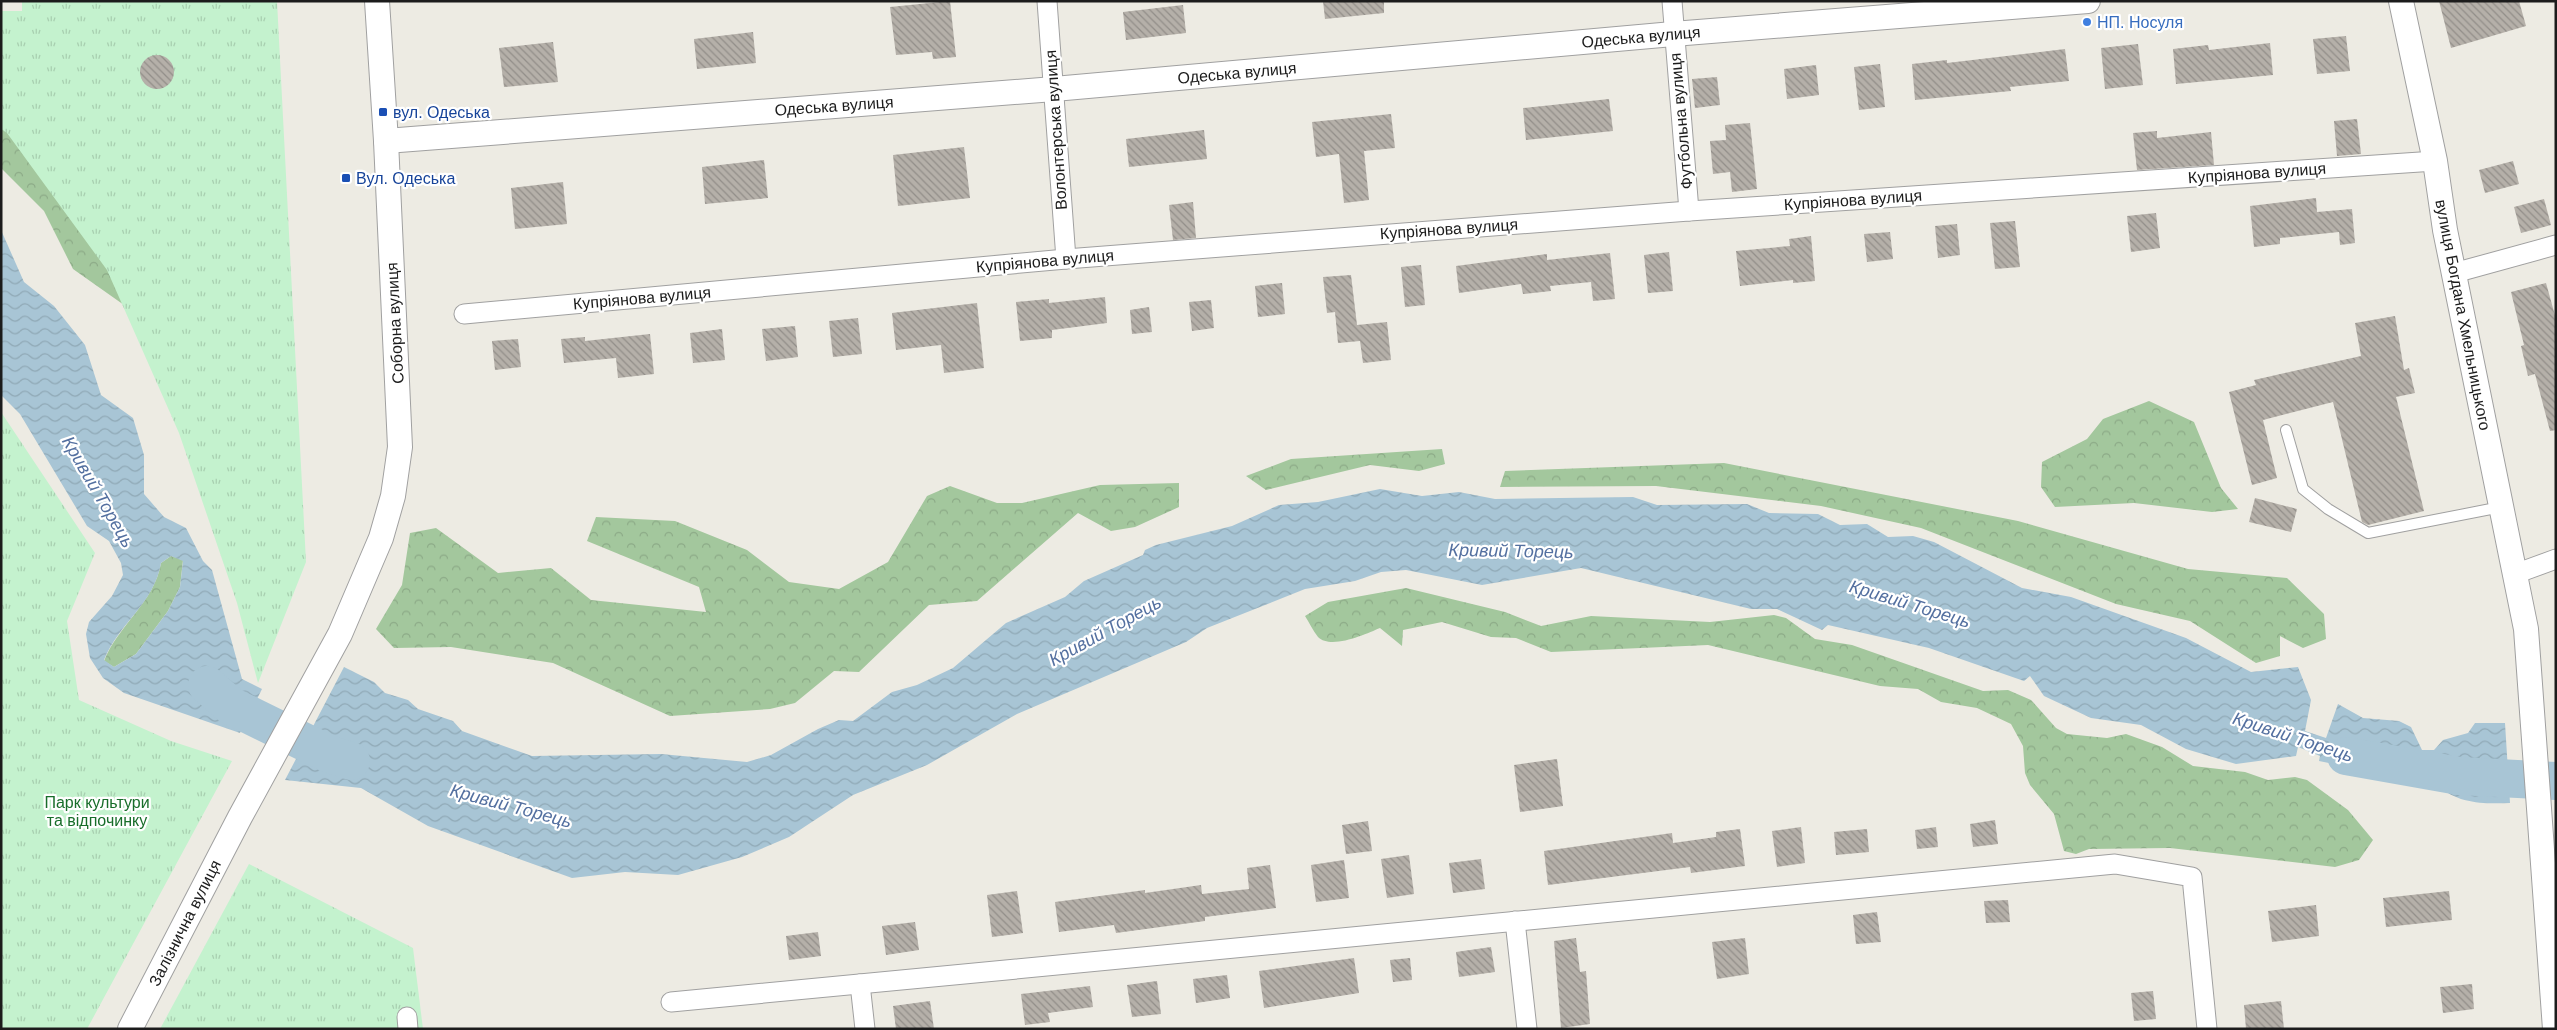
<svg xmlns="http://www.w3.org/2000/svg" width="2557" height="1030" viewBox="0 0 2557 1030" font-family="Helvetica,sans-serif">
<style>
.forest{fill:url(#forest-crowns)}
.park{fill:url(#park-tufts)}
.water{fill:url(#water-waves);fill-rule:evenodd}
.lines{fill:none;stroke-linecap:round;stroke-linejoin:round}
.river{stroke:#a8c5d5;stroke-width:38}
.building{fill:url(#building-back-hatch)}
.service-casing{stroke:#a0a0a0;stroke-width:12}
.minor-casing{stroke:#a0a0a0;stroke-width:21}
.tertiary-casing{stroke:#a0a0a0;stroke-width:26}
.service{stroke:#fff;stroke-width:10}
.minor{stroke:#fff;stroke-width:19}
.tertiary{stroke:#fff;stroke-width:24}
.shop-dot{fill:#3f7fe0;stroke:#fff;stroke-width:2}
.transit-dot{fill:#1a4fb4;stroke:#fff;stroke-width:2}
.labels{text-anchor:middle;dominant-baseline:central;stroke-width:4.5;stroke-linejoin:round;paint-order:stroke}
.shop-label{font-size:16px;fill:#366cbe;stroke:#fff;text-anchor:start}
.street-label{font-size:16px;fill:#1c1c1c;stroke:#fff}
.transit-label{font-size:16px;fill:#164399;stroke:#fff;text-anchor:start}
.park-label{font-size:16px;fill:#186d2a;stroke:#fff}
.water-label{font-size:18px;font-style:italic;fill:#5470a0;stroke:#fff}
</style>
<defs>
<pattern id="forest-crowns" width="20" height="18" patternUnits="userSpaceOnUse" patternTransform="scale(1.25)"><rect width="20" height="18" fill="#a3c79d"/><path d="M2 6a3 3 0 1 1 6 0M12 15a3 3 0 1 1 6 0" fill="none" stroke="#8caa87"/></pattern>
<pattern id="park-tufts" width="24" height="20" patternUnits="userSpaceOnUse" patternTransform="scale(1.25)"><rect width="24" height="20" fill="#c4f2ce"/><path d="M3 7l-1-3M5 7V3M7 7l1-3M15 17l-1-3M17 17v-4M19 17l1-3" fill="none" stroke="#a8cfb0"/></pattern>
<pattern id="water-waves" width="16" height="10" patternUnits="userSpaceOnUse" patternTransform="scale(1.25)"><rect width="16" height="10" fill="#a8c5d5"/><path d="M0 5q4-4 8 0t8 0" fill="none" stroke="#90a9b6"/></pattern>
<pattern id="building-back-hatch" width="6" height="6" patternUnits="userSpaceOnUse" patternTransform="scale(1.25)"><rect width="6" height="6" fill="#b5b0a9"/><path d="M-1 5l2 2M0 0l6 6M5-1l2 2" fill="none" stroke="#928e89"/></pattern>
</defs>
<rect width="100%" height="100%" fill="#edebe3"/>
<g class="forest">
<polygon points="1,119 104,234 124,305 73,269 44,211 1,168"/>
<polygon points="2149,401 2194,422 2221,488 2238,509 2212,512 2134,503 2055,507 2041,487 2042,462 2087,439 2103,419"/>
<polygon points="1442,449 1445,464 1419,471 1370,465 1266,490 1246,476 1291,459"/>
<polygon points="1724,463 2018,521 2188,569 2287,578 2324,614 2326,639 2303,648 2280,636 2280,656 2256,663 2190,621 2116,604 1921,528 1821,506 1656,486 1500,487 1505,471"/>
<polygon points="1179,483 1179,507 1135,527 1111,531 1078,513 977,601 929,605 859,672 834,671 795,703 770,709 670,716 553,663 451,647 394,648 376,629 402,585 410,533 436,528 498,573 551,568 591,600 706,612 699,587 587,541 596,517 675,521 747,550 789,582 839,589 888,562 927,496 950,486 997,503 1022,503 1100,485"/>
<path d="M171,556L183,560L180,587L168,611L136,654L114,667L104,661C118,625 154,603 161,563Z"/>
<path d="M1406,588L1505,612L1541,626L1591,616L1710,622L1774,615L1786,618L1815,639L1852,645L1983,691L2008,690L2031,700L2056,728L2067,734L2107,738L2126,734L2162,747L2193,766L2245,772L2268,780L2295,777L2307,780L2348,810L2373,840L2359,860L2335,867L2170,848L2089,849L2076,854L2064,851L2054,814L2030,785L2025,773L2023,746L2011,724L1977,708L1941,702L1918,689L1880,686L1708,645L1551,652L1516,638L1491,637L1442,622L1403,630L1402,646L1380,628C1366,634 1331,650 1318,637C1313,631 1309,622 1305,616L1328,602Z"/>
</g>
<g class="park">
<polygon points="22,1 277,1 306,562 258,683 237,603 179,433 107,270 7,133 1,129 1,11 22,11"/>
<polygon points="1,412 95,553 67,621 79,700 171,741 232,761 87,1029 1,1029"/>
<polygon points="249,864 413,948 423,1029 160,1029"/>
</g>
<g class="water">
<path d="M1,230L24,282L54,306L85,345L101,395L133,418L144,455V494L164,517L186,528L203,561L212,570L242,679L262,689L240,733L124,693L103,678L90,658L86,634L89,622L112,596L123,575L121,563L109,541L87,526L20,414L1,395ZM171,556L183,561L180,587L168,611L136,654L114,667L104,660C118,624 154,604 161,563Z"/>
<path d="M1380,489L1422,496L1459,492L1495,499L1633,497L1657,505L1747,504L1769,513L1818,514L1840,525L1867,524L1888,537L1913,536L1934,542L2022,588L2071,597L2186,638L2251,672L2298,667L2311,700L2305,731L2326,738L2338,704L2363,718L2399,721L2411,727L2422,750H2434L2443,740L2468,733L2475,723H2505L2510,803C2484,804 2457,804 2438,785L2441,771L2433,762H2399L2390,771L2378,773L2319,761L2320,756L2298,747L2296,756L2236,764L2186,749L2141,725L2091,718L2044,696L2030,676L2024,681L1929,648L1828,625L1822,630L1777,609H1751L1581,568L1482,585L1406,570L1381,572L1355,581L1305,589L1207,628L1186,642L1017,714L927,765L853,795L789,837L742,857L678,875L625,872L572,878L428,826L361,788L285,780L344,667L374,682L385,693L408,700L418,709L453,721L462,731L532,756L661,754L747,762L771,755L818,729L839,720L853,721L892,692L917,685L953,668L1006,623L1065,597L1084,581L1143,555L1145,550L1156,545L1232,526L1279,505L1318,502Z"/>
</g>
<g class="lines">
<g class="river">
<polyline points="207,685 231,706 329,754 351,761"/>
<polyline points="2346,756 2459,776 2556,781"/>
</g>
</g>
<g class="building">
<polygon points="950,1 956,57 933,59 932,52 896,55 890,7"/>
<polygon points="1323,1 1384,1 1384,13 1325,19"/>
<polygon points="2439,1 2519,1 2526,26 2451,48"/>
<polygon points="1183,5 1186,33 1126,40 1123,12"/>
<polygon points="753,32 756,63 697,69 694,39"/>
<polygon points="2346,36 2350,71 2317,74 2313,39"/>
<polygon points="553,42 558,82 504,87 499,48"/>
<polygon points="2270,43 2273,75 2176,84 2173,49 2208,45 2209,50"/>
<polygon points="2138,44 2143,85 2105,89 2101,48"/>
<polygon points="2065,49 2069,81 2010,87 2011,91 1915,100 1912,64 1947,60 1947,63"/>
<circle cx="157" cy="72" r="17"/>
<polygon points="1880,64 1885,107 1859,110 1854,67"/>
<polygon points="1816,65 1819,95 1787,99 1784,69"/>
<polygon points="1717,77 1720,105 1695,108 1692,79"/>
<polygon points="1609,99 1613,131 1526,140 1523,108"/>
<polygon points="1391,114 1395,148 1364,151 1369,200 1344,203 1339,154 1316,157 1312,122"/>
<polygon points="2357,119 2361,154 2337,156 2334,121"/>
<polygon points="1750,123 1757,189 1732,192 1730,172 1713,174 1710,141 1726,140 1725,125"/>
<polygon points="1204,130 1207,159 1129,167 1126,139"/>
<polygon points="2157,131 2157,138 2211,132 2214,165 2137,170 2133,133"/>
<polygon points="964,147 970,198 898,206 893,155"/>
<polygon points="764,160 768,198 705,204 702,167"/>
<polygon points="2513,161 2519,184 2485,193 2479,170"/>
<polygon points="563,182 567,224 515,229 511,188"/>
<polygon points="2316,198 2317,212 2352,209 2355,243 2340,245 2339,232 2280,238 2280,244 2254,247 2250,206"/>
<polygon points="2544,199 2551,225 2521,233 2514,207"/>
<polygon points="1193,202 1196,238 1173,240 1169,205"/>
<polygon points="2156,213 2160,248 2131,252 2127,216"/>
<polygon points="2015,221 2020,267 1995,269 1990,223"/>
<polygon points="1957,224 1960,255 1938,258 1935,226"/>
<polygon points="1890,232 1893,259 1867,262 1864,234"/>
<polygon points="1811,236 1815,281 1793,283 1793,280 1740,286 1736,251 1790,246 1789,239"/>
<polygon points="1669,252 1673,291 1648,293 1644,255"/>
<polygon points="1610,253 1615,299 1593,301 1591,282 1550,286 1551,291 1523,294 1521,284 1459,293 1456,266 1547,254 1547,260"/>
<polygon points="1421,265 1425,305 1405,307 1401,267"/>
<polygon points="1351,275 1357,325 1387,322 1391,360 1363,363 1360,341 1338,343 1335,312 1327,313 1323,277"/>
<polygon points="1282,283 1285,314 1258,317 1255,286"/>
<polygon points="2546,283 2556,319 2556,430 2550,431 2535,374 2528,376 2521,346 2524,345 2511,292"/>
<polygon points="1105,297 1107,323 1052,330 1052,338 1020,341 1016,302 1049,299 1049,303"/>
<polygon points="1211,300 1214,328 1192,331 1189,302"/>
<polygon points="977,303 984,368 944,373 941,345 896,350 892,313"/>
<polygon points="1149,307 1152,332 1132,334 1130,310"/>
<polygon points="2395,316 2404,370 2409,368 2415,393 2396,397 2424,511 2368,525 2362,522 2333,402 2263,420 2277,478 2252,485 2229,392 2256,385 2254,380 2361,356 2355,323"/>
<polygon points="858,318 862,354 833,357 829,321"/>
<polygon points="795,326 798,357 766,361 762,329"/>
<polygon points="722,329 725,360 693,363 690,333"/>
<polygon points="650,334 654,374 618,378 616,358 564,363 561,339 585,337 585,341"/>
<polygon points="518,339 521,367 495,370 492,341"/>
<polygon points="2255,498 2297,509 2291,532 2249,522"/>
<polygon points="1557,759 1563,806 1520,812 1514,765"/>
<polygon points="1995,820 1998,844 1973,847 1970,824"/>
<polygon points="1368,821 1372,851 1346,854 1342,825"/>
<polygon points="1801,827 1805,863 1777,867 1772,831"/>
<polygon points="1936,827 1938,847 1917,849 1915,830"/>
<polygon points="1740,829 1745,866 1691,873 1690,867 1548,885 1544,851 1672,833 1673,843 1716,837 1716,832"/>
<polygon points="1867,829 1869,852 1836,855 1834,832"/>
<polygon points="1409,855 1414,894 1387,898 1381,859"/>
<polygon points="1481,859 1485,889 1453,893 1449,863"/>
<polygon points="1344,860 1349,898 1316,902 1311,865"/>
<polygon points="1270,865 1276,908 1205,917 1205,921 1116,933 1114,925 1059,932 1055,902 1145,890 1145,893 1201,885 1202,894 1249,889 1247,868"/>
<polygon points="1017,891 1023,933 992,937 987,895"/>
<polygon points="2449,891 2452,920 2386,927 2383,898"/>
<polygon points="2008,900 2010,922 1986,923 1984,901"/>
<polygon points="2316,905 2319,936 2272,942 2268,911"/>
<polygon points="1877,912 1881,942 1856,944 1853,915"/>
<polygon points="915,922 919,950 886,955 882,926"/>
<polygon points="818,932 821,956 789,960 786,936"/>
<polygon points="1576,938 1580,972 1586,971 1590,1024 1561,1028 1554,941"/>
<polygon points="1745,938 1749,974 1717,979 1712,942"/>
<polygon points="1491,947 1495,972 1459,977 1456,952"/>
<polygon points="1354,958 1359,993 1264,1008 1259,971"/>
<polygon points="1410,958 1412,980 1393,982 1390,960"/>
<polygon points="1227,975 1230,998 1196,1003 1193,979"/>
<polygon points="1157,981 1161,1014 1132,1017 1127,985"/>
<polygon points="2472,984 2474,1009 2443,1013 2440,987"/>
<polygon points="1090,986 1093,1007 1048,1013 1050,1022 1025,1025 1021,994"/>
<polygon points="2153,991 2156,1019 2134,1021 2131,993"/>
<polygon points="930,1001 934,1029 896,1029 893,1006"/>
<polygon points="2281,1001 2284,1029 2246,1029 2244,1005"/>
</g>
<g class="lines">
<g class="service-casing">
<polyline id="service" points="2286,430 2303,489 2328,509 2368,533 2501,507"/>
</g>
<g class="minor-casing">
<g id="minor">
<polyline points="1047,1 1066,259"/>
<polyline points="1672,1 1689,211"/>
<polyline points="2454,273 2556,245"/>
<polyline points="464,314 1066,259 1689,211 2435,161"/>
<polyline points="2515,574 2556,559"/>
<polyline points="1515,921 1527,1029"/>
<polyline points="860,984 865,1029"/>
<polyline points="671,1002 2115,864 2192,877 2207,1029"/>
<polyline points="407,1017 408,1029"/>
</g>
</g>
<g class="tertiary-casing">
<g id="tertiary">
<polyline points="2401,1 2435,161 2445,230 2526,629 2555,1029"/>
<polyline points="386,141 1054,89 1673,34 2088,1"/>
<polyline points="130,1029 240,817 340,634 381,538 393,496 400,447 386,141 377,1"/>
</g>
</g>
<use href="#service" class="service"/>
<use href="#minor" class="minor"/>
<use href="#tertiary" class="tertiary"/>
</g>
<circle class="shop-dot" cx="2087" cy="22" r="5"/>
<g class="transit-dot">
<rect x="378" y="107" width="10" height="10" rx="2.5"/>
<rect x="341" y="173" width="10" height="10" rx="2.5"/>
</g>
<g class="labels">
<g class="shop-label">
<text x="2097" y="22">НП. Носуля</text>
</g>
<g class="street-label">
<text transform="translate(1641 37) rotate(-5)">Одеська вулиця</text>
<text transform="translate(1237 73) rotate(-5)">Одеська вулиця</text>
<text transform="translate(834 106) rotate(-4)">Одеська вулиця</text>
<text transform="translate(1681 121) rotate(-95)">Футбольна вулиця</text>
<text transform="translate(1056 130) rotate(-94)">Волонтерська вулиця</text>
<text transform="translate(2257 173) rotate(-4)">Купріянова вулиця</text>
<text transform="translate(1853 200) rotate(-4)">Купріянова вулиця</text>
<text transform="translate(1449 229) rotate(-4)">Купріянова вулиця</text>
<text transform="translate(1045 261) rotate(-5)">Купріянова вулиця</text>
<text transform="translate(642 298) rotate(-5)">Купріянова вулиця</text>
<text transform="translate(2463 315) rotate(79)">вулиця Богдана Хмельницького</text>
<text transform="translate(395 323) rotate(-93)">Соборна вулиця</text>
<text transform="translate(185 923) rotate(-63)">Залізнична вулиця</text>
</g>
<g class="transit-label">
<text x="393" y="112">вул. Одеська</text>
<text x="356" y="178">Вул. Одеська</text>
</g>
<g class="park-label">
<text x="97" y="802">Парк культури<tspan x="97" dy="18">та відпочинку</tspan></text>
</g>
<g class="water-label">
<text transform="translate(98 492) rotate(60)">Кривий Торець</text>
<text transform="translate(1511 551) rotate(1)">Кривий Торець</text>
<text transform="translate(1910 604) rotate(17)">Кривий Торець</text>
<text transform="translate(1105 631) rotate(-29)">Кривий Торець</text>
<text transform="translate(2293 737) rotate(18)">Кривий Торець</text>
<text transform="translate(511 806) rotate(15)">Кривий Торець</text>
</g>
</g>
<rect width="2557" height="1030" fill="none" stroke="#1c1c1c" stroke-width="5"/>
</svg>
